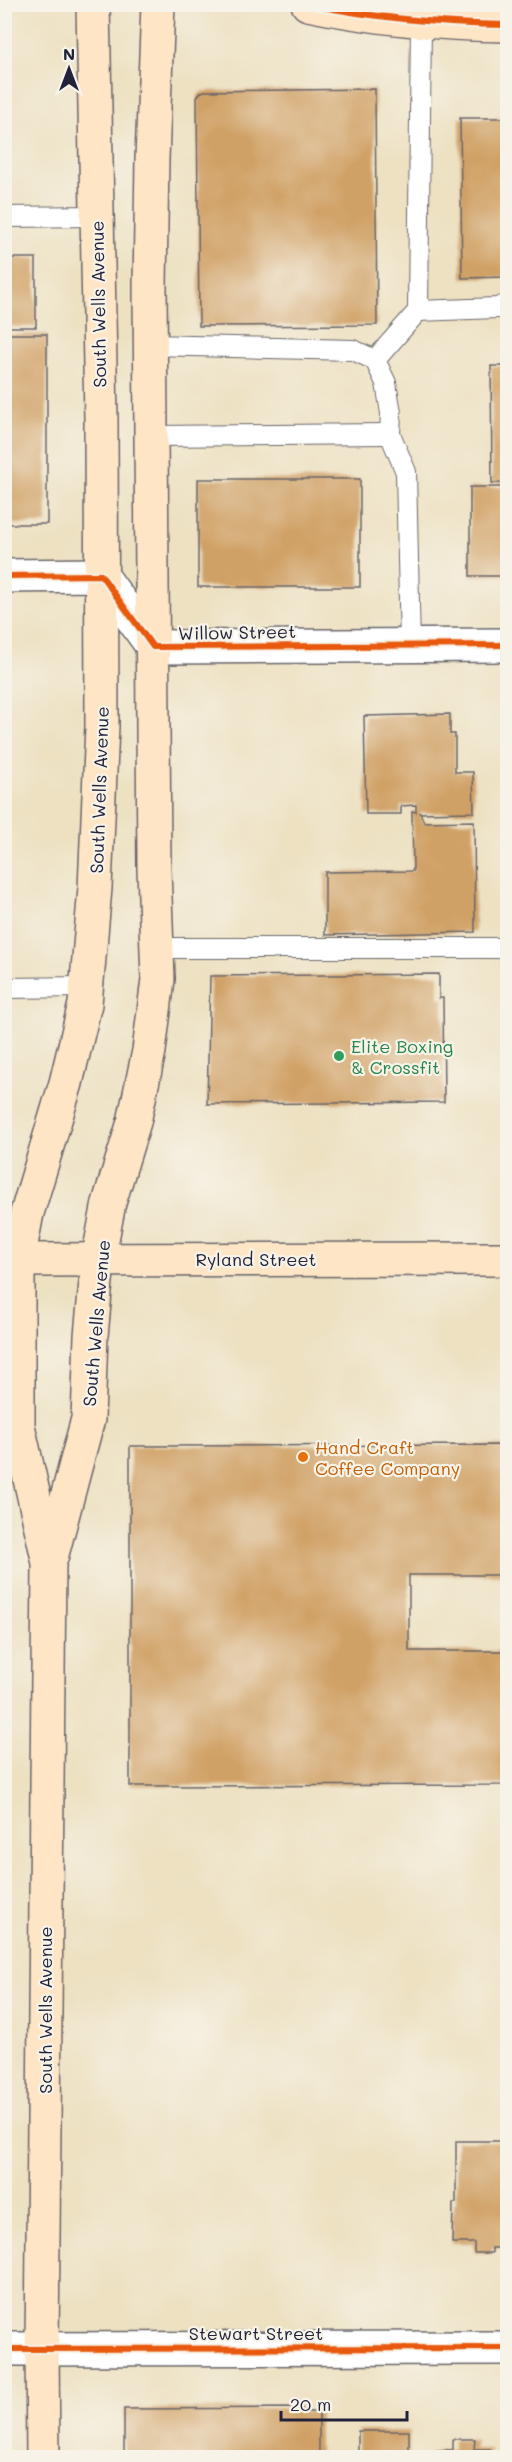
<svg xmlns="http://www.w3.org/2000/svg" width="512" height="2462" viewBox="0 0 512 2462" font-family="Mali,sans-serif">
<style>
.building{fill:#d0a166}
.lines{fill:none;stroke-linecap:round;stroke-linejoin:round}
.lane-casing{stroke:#69656a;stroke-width:22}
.street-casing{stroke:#69656a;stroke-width:36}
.secondary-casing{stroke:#69656a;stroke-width:36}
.lane{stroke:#fff;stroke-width:20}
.street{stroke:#fff;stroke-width:33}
.secondary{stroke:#fde5c5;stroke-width:33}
.cycleway-casing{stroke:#f7f3e8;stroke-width:10}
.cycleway{stroke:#e8590c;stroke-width:6}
.leisure-dot{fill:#2e9e5b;stroke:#f7f3e8;stroke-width:2}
.food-dot{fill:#e8710a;stroke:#f7f3e8;stroke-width:2}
.labels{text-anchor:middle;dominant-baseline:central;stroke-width:4.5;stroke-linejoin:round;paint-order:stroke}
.street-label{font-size:18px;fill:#22223b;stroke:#f7f3e8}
.leisure-label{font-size:18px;fill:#27864d;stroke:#f7f3e8;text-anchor:start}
.food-label{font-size:18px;fill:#c56008;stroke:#f7f3e8;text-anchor:start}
</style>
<rect width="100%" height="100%" fill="#f7f3e8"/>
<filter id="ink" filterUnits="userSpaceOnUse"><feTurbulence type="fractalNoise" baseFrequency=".0167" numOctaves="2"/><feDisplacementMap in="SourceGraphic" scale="12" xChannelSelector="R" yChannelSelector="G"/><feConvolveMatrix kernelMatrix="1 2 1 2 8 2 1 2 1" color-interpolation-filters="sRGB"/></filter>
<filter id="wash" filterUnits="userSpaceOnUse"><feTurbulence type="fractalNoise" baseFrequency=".008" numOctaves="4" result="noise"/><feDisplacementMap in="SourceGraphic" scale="24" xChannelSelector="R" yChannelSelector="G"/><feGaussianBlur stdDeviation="1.35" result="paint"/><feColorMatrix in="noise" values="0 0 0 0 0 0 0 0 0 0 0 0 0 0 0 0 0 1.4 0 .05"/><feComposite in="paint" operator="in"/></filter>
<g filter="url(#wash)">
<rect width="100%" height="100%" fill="#ede1c2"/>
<g id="blocks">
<g class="building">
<polygon points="375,89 377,325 199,326 197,97 200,93 204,91"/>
<polygon points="460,118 508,118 508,277 462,278"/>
<rect x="4" y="258" width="32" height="69"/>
<rect x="4" y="334" width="43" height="190"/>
<polygon points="491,366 508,366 508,483 492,483"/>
<rect x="198" y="479" width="162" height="108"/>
<rect x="470" y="487" width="38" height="89"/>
<polygon points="450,714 450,734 455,734 455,772 473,772 474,812 420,813 424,822 474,821 475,932 325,935 325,872 413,871 412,811 416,812 416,805 401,806 401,814 366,814 364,716"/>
<polygon points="439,974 439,998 443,998 444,1102 207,1104 210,976"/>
<polygon points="508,1445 508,1575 409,1575 409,1651 508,1651 508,1785 130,1786 130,1446"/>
<polygon points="456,2141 508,2141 508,2248 492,2248 492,2253 474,2253 474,2243 452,2243 453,2203 456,2203"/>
<polygon points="302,2408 302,2412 319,2412 319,2458 124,2458 124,2409"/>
<rect x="358" y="2431" width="51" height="27"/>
<polygon points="453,2439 475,2439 474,2449 490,2449 490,2458 437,2458 437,2450 453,2450"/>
</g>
</g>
</g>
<g filter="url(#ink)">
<use href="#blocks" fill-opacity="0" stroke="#69656a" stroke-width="1.5"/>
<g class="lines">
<g class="lane-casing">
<g id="lane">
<polyline points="4,217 97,216"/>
<polyline points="418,311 497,308 508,304"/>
<polyline points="151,345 353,350 375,360 386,383 391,413 390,434 406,472 410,645"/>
<polyline points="375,360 418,311 421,21"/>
<polyline points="152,436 390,434"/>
<polyline points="157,948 508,948"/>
<polyline points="4,988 87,987"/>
</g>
</g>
<g class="street-casing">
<g id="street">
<polyline points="4,576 101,575 153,647 508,645"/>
<polyline points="4,2349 508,2348"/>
</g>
</g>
<g class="secondary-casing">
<g id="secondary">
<path d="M308,4C374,18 440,24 508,25"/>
<polyline points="4,1260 508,1259"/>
<polyline points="51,1558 88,1419 91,1336 98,1260 109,1203 134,1122 149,1051 158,979 154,869 150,286 152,159 158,4"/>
<polyline points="43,2458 42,2349 49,1563 18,1426 18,1260 27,1213 66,1083 85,1004 95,888 102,726 101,419 93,4"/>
</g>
</g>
<use href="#lane" class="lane"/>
<use href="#street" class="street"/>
<use href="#secondary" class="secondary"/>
<g class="cycleway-casing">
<g id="cycleway">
<path d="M308,4C374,18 440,24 508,25"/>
<polyline points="4,576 101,575 153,647 508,645"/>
<polyline points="4,2349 508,2348"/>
</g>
</g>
<use href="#cycleway" class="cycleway"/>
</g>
</g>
<circle class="leisure-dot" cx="339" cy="1056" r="6"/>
<circle class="food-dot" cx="303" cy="1457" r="6"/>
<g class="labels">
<g class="street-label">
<text transform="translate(98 304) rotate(-91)">South Wells Avenue</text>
<text transform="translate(237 632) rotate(-1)">Willow Street</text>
<text transform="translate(99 790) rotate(-88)">South Wells Avenue</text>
<text x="256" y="1259">Ryland Street</text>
<text transform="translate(96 1323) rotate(-85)">South Wells Avenue</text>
<text transform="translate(45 2010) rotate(-90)">South Wells Avenue</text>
<text x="256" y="2333">Stewart Street</text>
</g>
<g class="leisure-label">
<text x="351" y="1046">Elite Boxing<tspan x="351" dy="21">&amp; Crossfit</tspan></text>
</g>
<g class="food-label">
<text x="315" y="1447">Hand Craft<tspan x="315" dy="21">Coffee Company</tspan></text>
</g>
</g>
<rect width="512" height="2462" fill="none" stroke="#f7f3e8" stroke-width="24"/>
<g transform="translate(69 69)" stroke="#f7f3e8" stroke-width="4.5" paint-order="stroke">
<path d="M0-4.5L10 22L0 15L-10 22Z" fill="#22223b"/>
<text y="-9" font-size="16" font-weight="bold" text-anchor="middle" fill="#22223b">N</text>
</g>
<path d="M281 2411v9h126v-9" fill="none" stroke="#22223b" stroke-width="3"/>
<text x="290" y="2411" font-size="18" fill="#22223b" stroke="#f7f3e8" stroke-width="4.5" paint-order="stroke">20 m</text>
</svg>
